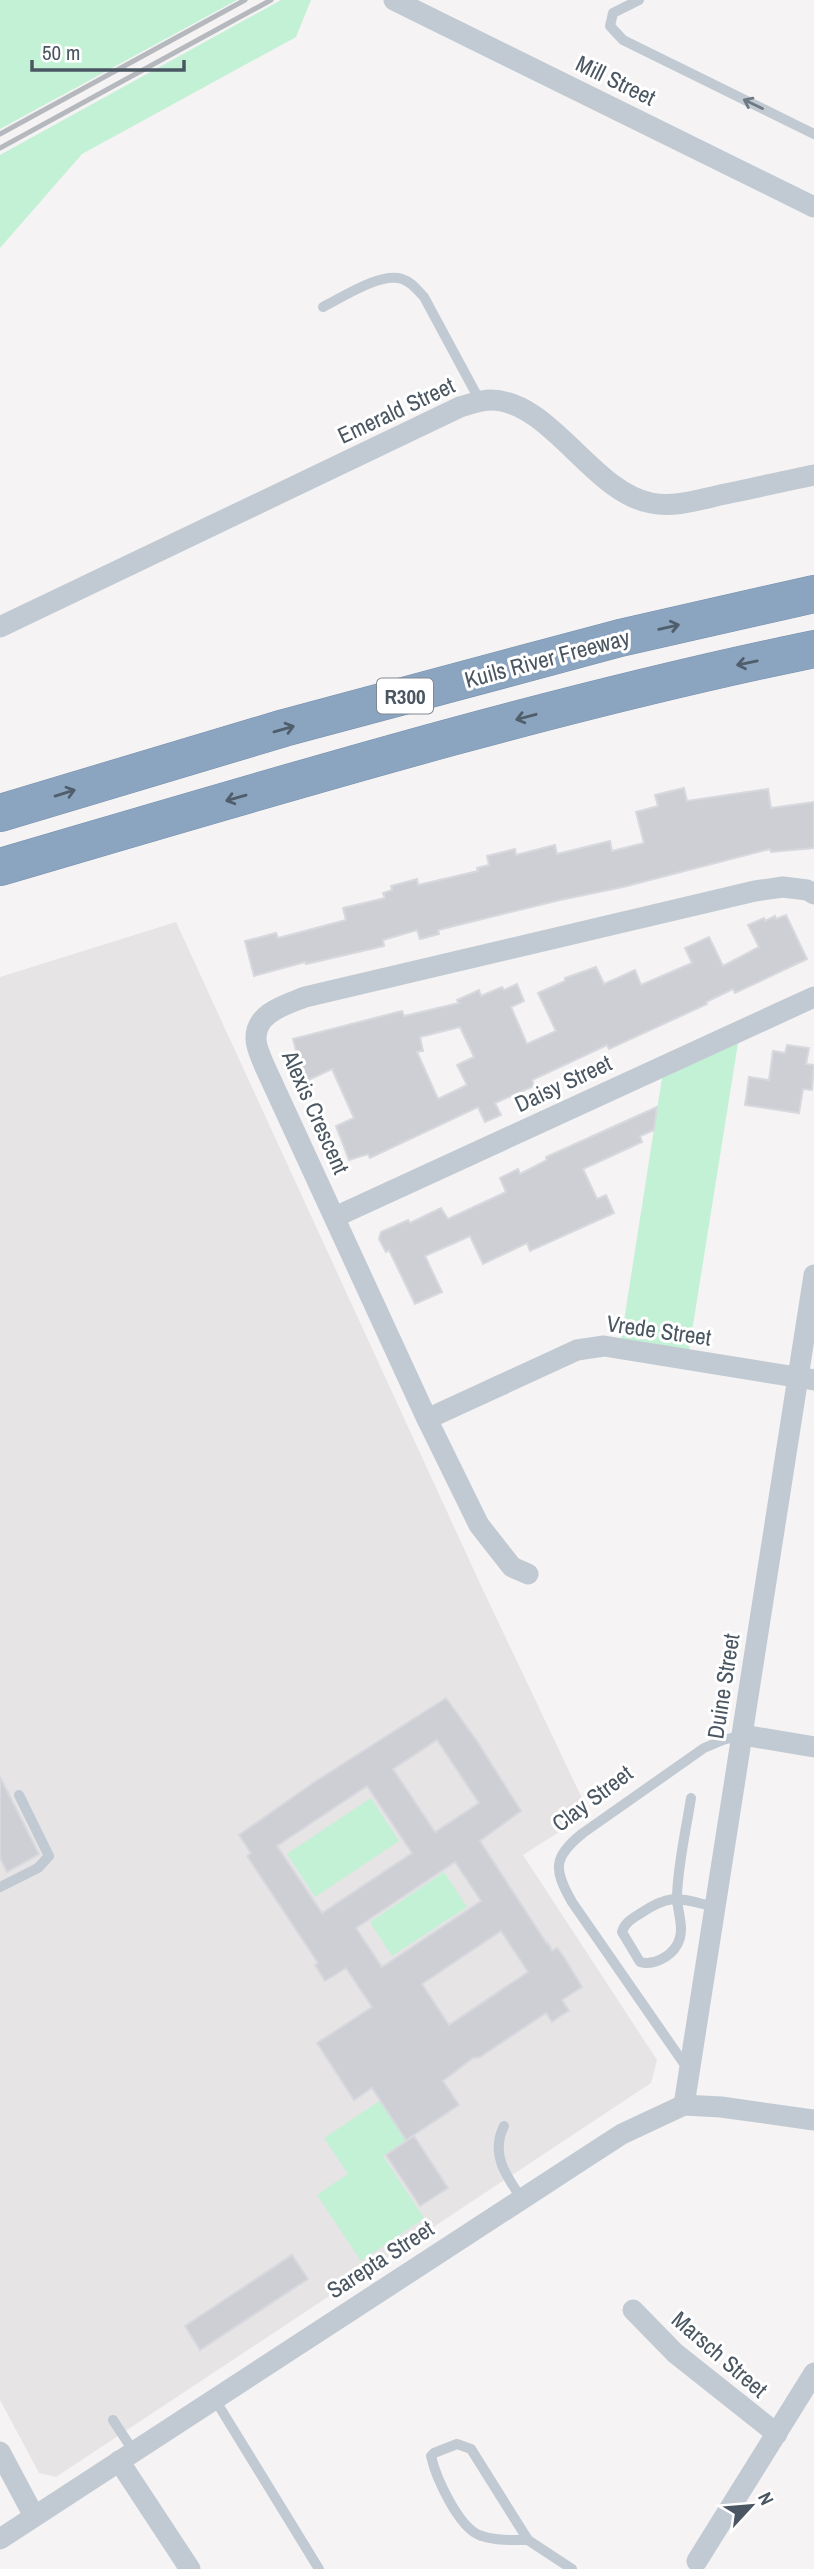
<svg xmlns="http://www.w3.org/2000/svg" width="814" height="2569" viewBox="0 0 814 2569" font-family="'Archivo Narrow',sans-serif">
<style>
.education{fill:#e6e4e5}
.green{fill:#c3f1d5}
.building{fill:#cdcfd5;stroke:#d7d9de;stroke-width:2;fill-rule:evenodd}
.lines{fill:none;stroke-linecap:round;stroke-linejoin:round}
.highway-casing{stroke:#7690ad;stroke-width:38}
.lane{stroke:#c1cad2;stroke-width:10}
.street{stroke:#c1cad2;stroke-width:21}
.highway{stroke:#8ba5c1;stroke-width:37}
.rail{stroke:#b5b8bd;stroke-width:5}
.oneway{stroke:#6e7983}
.oneway2{stroke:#505e6b}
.labels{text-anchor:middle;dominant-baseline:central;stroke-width:6;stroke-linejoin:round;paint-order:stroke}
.shield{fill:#fff;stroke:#808990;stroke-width:2}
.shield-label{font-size:21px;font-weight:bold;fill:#4a5661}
.street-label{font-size:23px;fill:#4a5661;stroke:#fff}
</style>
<rect width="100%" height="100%" fill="#f5f3f3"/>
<polygon class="education" points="176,922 483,1590 589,1813 523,1855 657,2060 651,2083 56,2477 39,2473 0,2400 0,977"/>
<g class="green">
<polygon points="0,0 237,0 0,129"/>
<polygon points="281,0 311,0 296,37 82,154 0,248 0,155"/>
<polygon points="738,1043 689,1350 621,1340 662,1078"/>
<polygon points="371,1798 399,1841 315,1897 287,1854"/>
<polygon points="444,1872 467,1907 392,1956 370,1922"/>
<polygon points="381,2100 406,2140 383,2156 424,2218 361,2261 317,2195 348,2174 324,2138"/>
</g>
<g class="building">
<polygon points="684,788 687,801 768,789 771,808 814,802 814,848 771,852 770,849 623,887 560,900 438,930 439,934 420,939 417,930 383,940 384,946 306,964 305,962 254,976 245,941 276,933 278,938 346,920 343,908 385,898 383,893 392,890 391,886 417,879 418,885 478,871 477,868 489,865 487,856 515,849 516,855 555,845 557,854 610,841 612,851 644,843 636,812 658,806 655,795"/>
<path d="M786,915L807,959L735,993L733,989L706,1002L707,1004L609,1049L607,1045L532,1080L534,1086L495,1103L501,1115L485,1122L478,1107L370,1158L368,1154L349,1160L336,1126L354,1118L332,1069L304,1082L293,1039L402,1011L404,1016L459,1003L457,1000L479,990L481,996L502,987L504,990L517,984L524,1001L511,1007L527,1044L556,1031L538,993L565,981V978L596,967L604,984L635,970L641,985L692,963L685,948L709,937L723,966L759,947L748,925L764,918L765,921L775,916L776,919ZM460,1027L474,1057L457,1065L467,1085L438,1099L417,1052L423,1051L420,1037Z"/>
<polygon points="787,1045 809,1048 806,1064 814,1065 812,1090 803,1089 799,1113 745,1105 749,1077 769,1080 773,1051 785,1053"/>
<polygon points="657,1107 654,1130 640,1136 642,1142 583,1169 597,1199 606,1195 614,1213 530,1251 527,1243 483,1264 470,1236 425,1256 442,1292 415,1304 389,1250 386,1252 379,1239 381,1232 408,1220 410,1223 441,1208 448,1219 506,1192 500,1178 518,1169 520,1174 547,1160 546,1157"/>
<path d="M446,1698L477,1741L521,1811L480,1841L547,1944L548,1943L552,1951L557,1948L564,1957L582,1987L562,2000L569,2011L560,2016L552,2022L546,2013L480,2057L473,2058L443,2081L459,2105L406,2140L372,2088L354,2100L317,2043L372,2007L346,1968L325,1981L315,1965L318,1963L247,1856L251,1853L239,1835L313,1783ZM437,1740L479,1803L435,1832L393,1769ZM367,1786L412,1853L322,1913L277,1846ZM455,1862L481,1901L382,1967L356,1928ZM501,1931L528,1972L449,2025L422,1984Z"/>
<polygon points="0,1777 39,1854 7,1872 0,1858"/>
<polygon points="414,2136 448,2188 420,2206 386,2155"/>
<polygon points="292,2255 308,2279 200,2350 185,2326"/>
</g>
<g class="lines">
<g class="highway-casing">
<g id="highway">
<polyline points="0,813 284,728 620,638 814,594"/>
<path d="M0,867C270,788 539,706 814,649"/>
</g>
</g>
<g class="lane">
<polyline points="639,0 613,13 610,26 623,40 814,134"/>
<path d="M323,307C343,297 381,272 402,279C412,282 417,290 424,297L480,401"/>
<path d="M691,1798C686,1830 678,1864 677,1896C677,1913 686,1929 677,1945C670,1957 653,1966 640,1962L622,1932C625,1922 633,1918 641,1913C673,1892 680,1899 715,1907"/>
<polyline points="0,1887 38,1868 49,1856 19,1795"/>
<path d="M687,2068L572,1902C553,1869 553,1857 583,1833L704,1748L723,1740L743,1735"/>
<path d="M504,2126C490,2154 506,2176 522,2199"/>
<polyline points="214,2398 319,2569"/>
<polyline points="113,2420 134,2452"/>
<path d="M528,2540C512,2540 494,2541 479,2535C458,2526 436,2478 431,2456L434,2453L457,2444L471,2449L528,2540L572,2569"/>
</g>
<g class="street">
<polyline points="394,0 814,207"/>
<path d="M0,627L460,407C471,404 480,400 491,400C551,401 592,492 651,503C675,508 701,499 725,494C755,488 784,481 814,475"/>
<polyline points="335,1217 814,997"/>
<polyline points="427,1419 577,1350 604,1346 814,1380"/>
<path d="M528,1574L512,1567L479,1525L427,1419L265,1067C262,1059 256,1048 256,1039C255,1013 285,1005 305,997L755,891L783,887L807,890L814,894"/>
<polyline points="743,1735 814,1747"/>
<polyline points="684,2105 814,1275"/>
<polyline points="633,2310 675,2353 777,2434"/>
<polyline points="0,2452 34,2516"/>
<polyline points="119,2461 190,2569"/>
<polyline points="0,2539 588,2156 622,2134 684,2105 721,2107 814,2120"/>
<polyline points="697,2561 814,2373"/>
</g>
<use href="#highway" class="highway"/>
<g class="rail">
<polyline points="0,134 245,0"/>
<polyline points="0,148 271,0"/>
</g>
</g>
<defs><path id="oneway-shaft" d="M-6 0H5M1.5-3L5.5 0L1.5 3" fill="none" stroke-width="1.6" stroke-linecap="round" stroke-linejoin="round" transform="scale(1.75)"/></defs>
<use class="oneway" href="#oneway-shaft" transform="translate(753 104) rotate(-154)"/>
<g class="oneway2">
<use href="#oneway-shaft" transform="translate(669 627) rotate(-13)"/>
<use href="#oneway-shaft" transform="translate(747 663) rotate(168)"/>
<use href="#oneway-shaft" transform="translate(526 717) rotate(165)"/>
<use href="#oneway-shaft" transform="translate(284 729) rotate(-16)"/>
<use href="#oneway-shaft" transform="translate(65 793) rotate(-17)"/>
<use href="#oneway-shaft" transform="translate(236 798) rotate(164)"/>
</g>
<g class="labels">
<rect class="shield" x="377" y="678.5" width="56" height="35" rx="5"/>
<g class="shield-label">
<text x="405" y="696">R300</text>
</g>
<g class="street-label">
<text transform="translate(616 80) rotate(26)">Mill Street</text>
<text transform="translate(396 410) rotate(-25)">Emerald Street</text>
<text transform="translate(547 658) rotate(-15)">Kuils River Freeway</text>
<text transform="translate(563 1083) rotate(-25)">Daisy Street</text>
<text transform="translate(316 1112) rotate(66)">Alexis Crescent</text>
<text transform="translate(659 1330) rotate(8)">Vrede Street</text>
<text transform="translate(723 1686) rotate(-81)">Duine Street</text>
<text transform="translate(592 1798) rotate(-37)">Clay Street</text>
<text transform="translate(380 2259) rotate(-33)">Sarepta Street</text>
<text transform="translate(720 2354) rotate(41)">Marsch Street</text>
</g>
</g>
<g transform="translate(751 2506) rotate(64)" stroke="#ffffff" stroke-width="5" paint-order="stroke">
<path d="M0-5L12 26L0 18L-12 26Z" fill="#4a5661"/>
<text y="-10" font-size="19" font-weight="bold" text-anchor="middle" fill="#4a5661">N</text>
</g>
<path d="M32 60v10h152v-10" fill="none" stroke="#4a5661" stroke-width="3.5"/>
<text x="42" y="60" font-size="21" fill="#4a5661" stroke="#ffffff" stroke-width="5" paint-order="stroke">50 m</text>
</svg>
